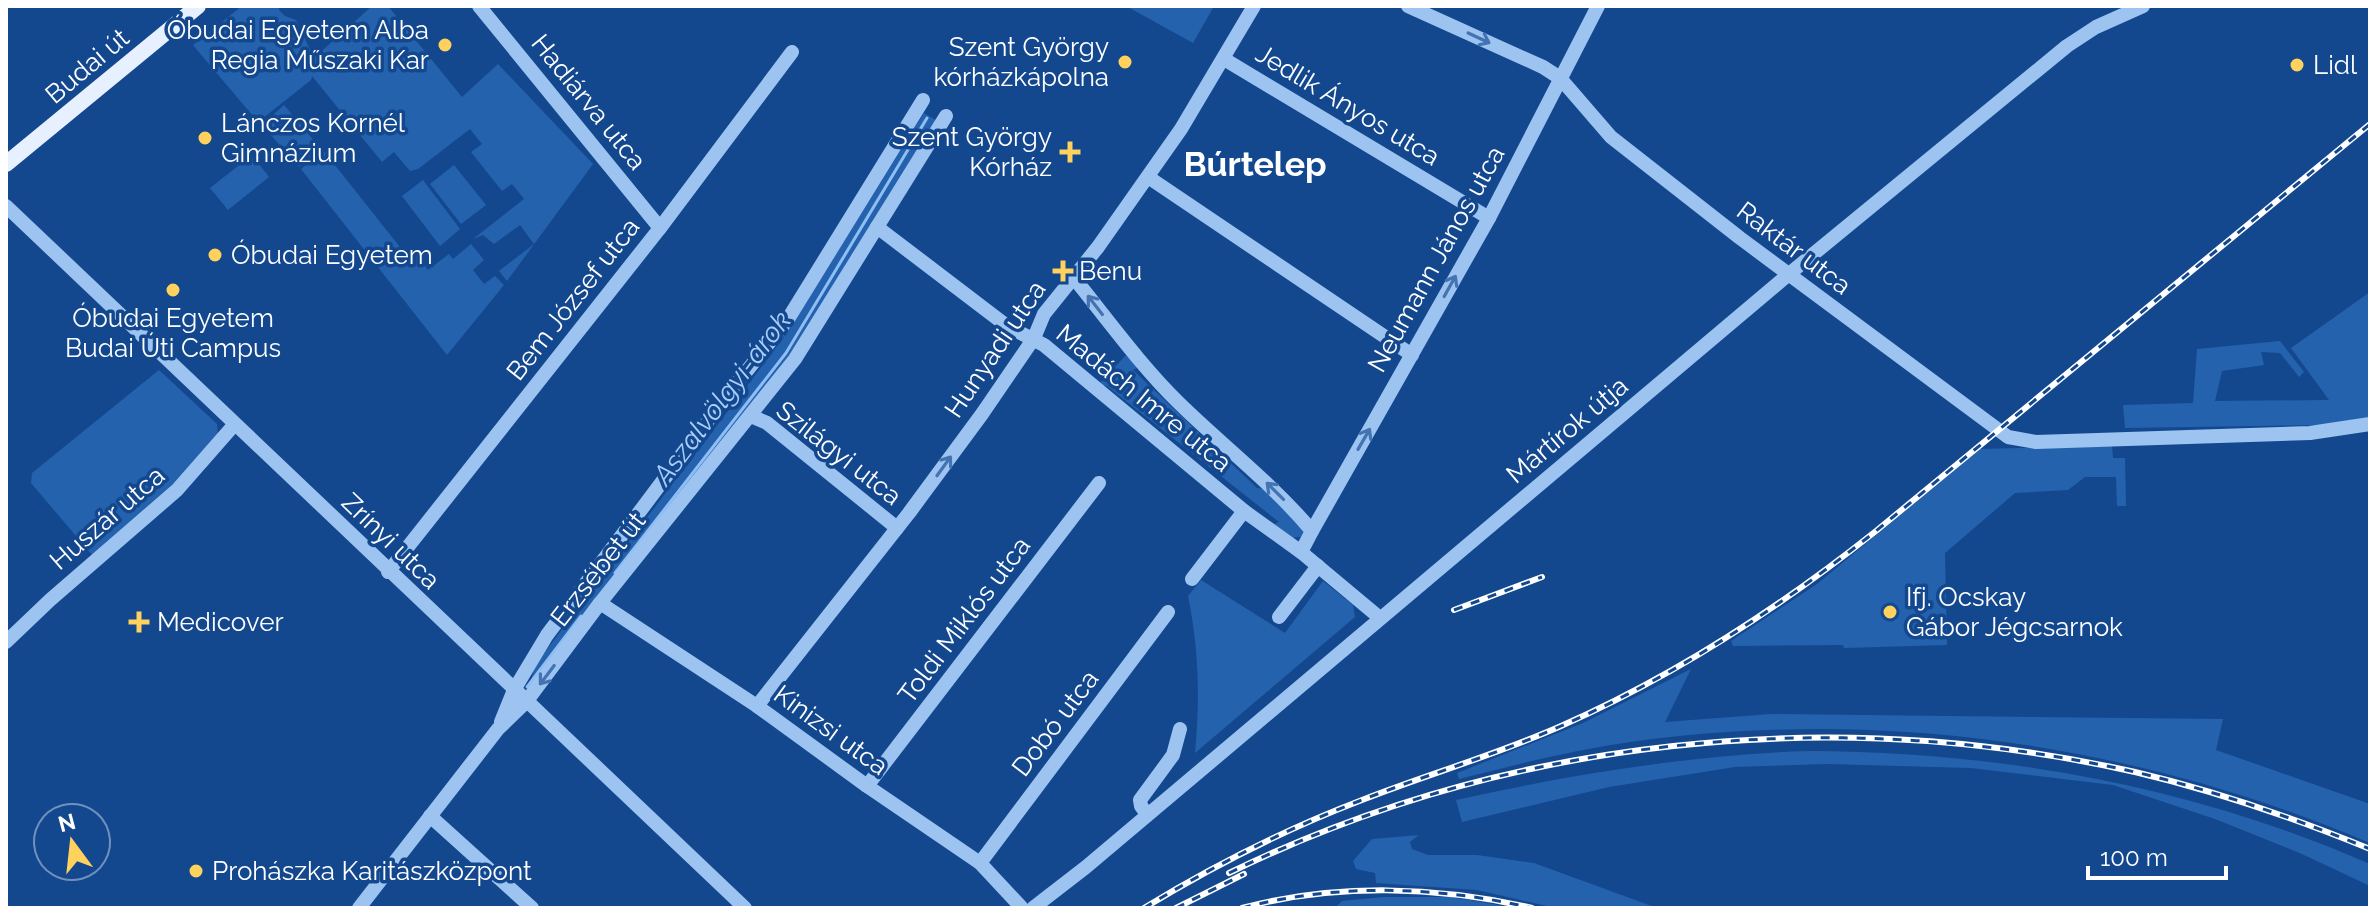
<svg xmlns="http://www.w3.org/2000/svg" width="2376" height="914" viewBox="0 0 2376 914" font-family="Raleway,sans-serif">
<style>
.green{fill:#2562ae}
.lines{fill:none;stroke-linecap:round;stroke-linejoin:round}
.stream{stroke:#8fbef5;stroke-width:3}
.minor{stroke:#9dc3f1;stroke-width:14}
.major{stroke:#e7f0ff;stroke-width:16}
.rail-casing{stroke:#fff;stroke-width:6}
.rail{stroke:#13488f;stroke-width:3;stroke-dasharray:9;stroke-linecap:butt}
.oneway{stroke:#4373b1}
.poi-dot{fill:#ffd15d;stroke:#13488f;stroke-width:3}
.labels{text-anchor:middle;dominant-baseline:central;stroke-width:7;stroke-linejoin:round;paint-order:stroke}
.poi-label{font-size:26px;fill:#fff;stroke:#13488f;text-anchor:start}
.street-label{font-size:26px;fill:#fff;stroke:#13488f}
.water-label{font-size:28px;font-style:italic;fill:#a9cdf8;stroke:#13488f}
.district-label{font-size:34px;font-weight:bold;fill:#fff;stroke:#13488f}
</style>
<rect width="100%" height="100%" fill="#13488f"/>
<g class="green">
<polygon points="242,6 280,6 279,10 285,16 296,20 314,58 372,6 388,6 462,97 498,64 593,164 507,281 499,271 534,244 520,225 494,244 483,235 473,239 524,199 512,184 502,191 471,152 482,144 470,129 418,169 410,171 394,152 382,162 312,76 311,80 258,122 193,45"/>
<polygon points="1126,6 1214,6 1193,43"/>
<polygon points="284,105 321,149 299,167 262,125"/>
<polygon points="924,113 939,122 800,350 536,687 531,681 535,665 781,341"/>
<polygon points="323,150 407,256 414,251 428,270 449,254 453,259 471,244 484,260 473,270 484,284 495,276 504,285 447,355 301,169"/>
<polygon points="252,155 269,177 228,210 210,188"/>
<polygon points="454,165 486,205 461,224 430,184"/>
<polygon points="423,180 460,229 440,246 402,196"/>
<polygon points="2370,292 2370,418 2327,425 2125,428 2123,405 2193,403 2197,349 2280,341 2304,372 2299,377 2280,353 2261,352 2264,365 2222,371 2215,401 2329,400 2291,348"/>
<path d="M1126,355L1139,367L1133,370L1257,488C1286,491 1294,513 1306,536L1292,538L1274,524L1279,522L1107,386L1098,385Z"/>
<polygon points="159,370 217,424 218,437 174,487 93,556 31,483 32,473"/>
<polygon points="2112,446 2113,458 2125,458 2126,506 2117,506 2116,477 2085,477 2068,490 2015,493 1945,553 1947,645 1844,648 1843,645 1733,646 1731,641 1817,584 1980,449"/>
<path d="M1201,580L1285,633L1323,581L1353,605L1355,617L1195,753C1200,700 1199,649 1188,596Z"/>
<path d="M1691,669L1665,722L1771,714L2223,719L2216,750L2370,804V843C2137,744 1882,707 1630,742C1572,750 1515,765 1459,779L1457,773L1583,723Z"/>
<path d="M1809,751C2003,752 2192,786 2370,864V886L2302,854L2215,819L2113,785L1971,768L1827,764L1735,767L1609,787L1462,822L1456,800C1574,774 1689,755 1809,751Z"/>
<polygon points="1419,835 1410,842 1412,849 1428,855 1477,855 1534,863 1657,908 1556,908 1477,890 1376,883 1375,873 1356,869 1353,861 1372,839"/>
<polygon points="1384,897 1452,897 1515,908 1335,908 1342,901"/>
</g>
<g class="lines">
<g class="stream">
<polyline points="615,573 786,353 927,118"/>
<polyline points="527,687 581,616"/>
</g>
<g class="minor">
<polyline points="479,6 660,228"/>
<polyline points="1408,6 1543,67 1560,78 1611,137 1740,238 2008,437 2036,442 2310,433 2370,424"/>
<polyline points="1224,59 1489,218"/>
<polyline points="1148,177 1412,355"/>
<polyline points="6,206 745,908"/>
<polyline points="877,227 1007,326 1044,345 1244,511 1301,552 1380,618"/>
<path d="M1074,278C1108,320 1141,366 1180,404C1224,447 1273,484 1312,531L1301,552"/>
<polyline points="751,416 767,423 897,528"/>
<polyline points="1312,531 1489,218 1598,6"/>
<polyline points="388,572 660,228 792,52"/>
<polyline points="1192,579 1244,511"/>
<polyline points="600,603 757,706 867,786 980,863 1022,908"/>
<polyline points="1279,617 1318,566"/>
<polyline points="6,642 50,600 177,490 234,425"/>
<polyline points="757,706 909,513 982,414 1034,338 1044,314 1098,247 1181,129 1254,6"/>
<polyline points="501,722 514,690 547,635 722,402 788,319 923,100"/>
<polyline points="867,786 1099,483"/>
<polyline points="1147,814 1141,806 1140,800 1173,755 1180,729"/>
<polyline points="430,816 532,908"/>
<polyline points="980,863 1168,612"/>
<polyline points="359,908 498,729 526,702 600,603 795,359 946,116"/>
<polyline points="1033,908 1086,867 1789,274 2067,46 2096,27 2143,6"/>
</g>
<polyline class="major" points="6,164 198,6"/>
<g class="rail-casing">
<g id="rail">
<polyline points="1454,610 1542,577"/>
<path d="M1229,873C1508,737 1833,704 2135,772C2216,791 2294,818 2370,849"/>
<path d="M1144,908C1213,866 1286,829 1362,800C1428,774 1496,755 1561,726C1675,676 1779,608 1876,531L2370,124"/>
<polyline points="1176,908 1244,874"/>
<path d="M1242,908C1336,883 1438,886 1532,908"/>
</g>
</g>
<use href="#rail" class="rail"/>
</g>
<defs><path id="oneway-shaft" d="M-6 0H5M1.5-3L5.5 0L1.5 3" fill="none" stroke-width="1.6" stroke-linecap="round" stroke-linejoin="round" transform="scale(2)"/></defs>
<g class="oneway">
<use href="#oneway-shaft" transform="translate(1479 38) rotate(25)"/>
<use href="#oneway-shaft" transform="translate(1450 286) rotate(-61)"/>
<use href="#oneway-shaft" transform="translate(1095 305) rotate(-128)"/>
<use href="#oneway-shaft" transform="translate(1364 439) rotate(-60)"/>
<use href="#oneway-shaft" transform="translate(944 466) rotate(-54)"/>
<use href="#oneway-shaft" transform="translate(1275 491) rotate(-135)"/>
<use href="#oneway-shaft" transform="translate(547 675) rotate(127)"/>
</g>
<g class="poi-dot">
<circle cx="445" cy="45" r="8"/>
<circle cx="1125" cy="62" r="8"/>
<circle cx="2297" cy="65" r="8"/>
<circle cx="205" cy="138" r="8"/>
<path d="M1066 140h8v8h8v8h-8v8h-8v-8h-8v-8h8z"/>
<circle cx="215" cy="255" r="8"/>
<path d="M1059 259h8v8h8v8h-8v8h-8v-8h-8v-8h8z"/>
<circle cx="173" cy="290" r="8"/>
<circle cx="1890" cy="612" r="8"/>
<path d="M135 610h8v8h8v8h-8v8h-8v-8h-8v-8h8z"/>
<circle cx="196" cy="871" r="8"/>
</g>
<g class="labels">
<g class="poi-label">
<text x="429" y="30" text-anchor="end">Óbudai Egyetem Alba<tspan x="429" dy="30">Regia Műszaki Kar</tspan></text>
<text x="1109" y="47" text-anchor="end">Szent György<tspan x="1109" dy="30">kórházkápolna</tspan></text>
<text x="2313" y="65">Lidl</text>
<text x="221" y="123">Lánczos Kornél<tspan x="221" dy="30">Gimnázium</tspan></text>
<text x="1052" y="137" text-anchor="end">Szent György<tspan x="1052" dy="30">Kórház</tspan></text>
<text x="231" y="255">Óbudai Egyetem</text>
<text x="1079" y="271">Benu</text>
<text x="173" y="318" text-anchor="middle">Óbudai Egyetem<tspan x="173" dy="30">Budai Úti Campus</tspan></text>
<text x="1906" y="597">Ifj. Ocskay<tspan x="1906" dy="30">Gábor Jégcsarnok</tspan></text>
<text x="157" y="622">Medicover</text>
<text x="212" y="871">Prohászka Karitászközpont</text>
</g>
<g class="street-label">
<text transform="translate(87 66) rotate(-40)">Budai út</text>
<text transform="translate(589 102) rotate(51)">Hadiárva utca</text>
<text transform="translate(1348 105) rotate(31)">Jedlik Ányos utca</text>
<text transform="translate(1794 248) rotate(37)">Raktár utca</text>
<text transform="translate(1436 259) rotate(-61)">Neumann János utca</text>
<text transform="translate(573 299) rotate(-52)">Bem József utca</text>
<text transform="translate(995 349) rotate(-56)">Hunyadi utca</text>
<text transform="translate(1144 398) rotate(39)">Madách Imre utca</text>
<text transform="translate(1567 430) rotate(-40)">Mártírok útja</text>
<text transform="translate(839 453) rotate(38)">Szilágyi utca</text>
<text transform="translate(107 518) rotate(-41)">Huszár utca</text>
<text transform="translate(391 541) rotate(44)">Zrínyi utca</text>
<text transform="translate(598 569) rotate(-52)">Erzsébet út</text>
<text transform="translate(964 620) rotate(-53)">Toldi Miklós utca</text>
<text transform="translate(1055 723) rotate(-53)">Dobó utca</text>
<text transform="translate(831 730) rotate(36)">Kinizsi utca</text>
</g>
<g class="water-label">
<text transform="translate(722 398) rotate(-53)">Aszalvölgyi-árok</text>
</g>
<g class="district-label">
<text x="1255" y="164">Búrtelep</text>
</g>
</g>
<rect width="2376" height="914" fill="none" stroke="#ffffff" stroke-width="16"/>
<g transform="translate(72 842) rotate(345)"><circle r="38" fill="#13488f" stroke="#7191bc" stroke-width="2"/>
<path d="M0-6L14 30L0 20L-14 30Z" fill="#ffd15d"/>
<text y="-12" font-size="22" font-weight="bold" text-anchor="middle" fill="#ffffff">N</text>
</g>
<path d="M2088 866v12h138v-12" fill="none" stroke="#ffffff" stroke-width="4"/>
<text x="2100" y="866" font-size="24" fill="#ffffff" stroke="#13488f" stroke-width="6" paint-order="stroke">100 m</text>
</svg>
